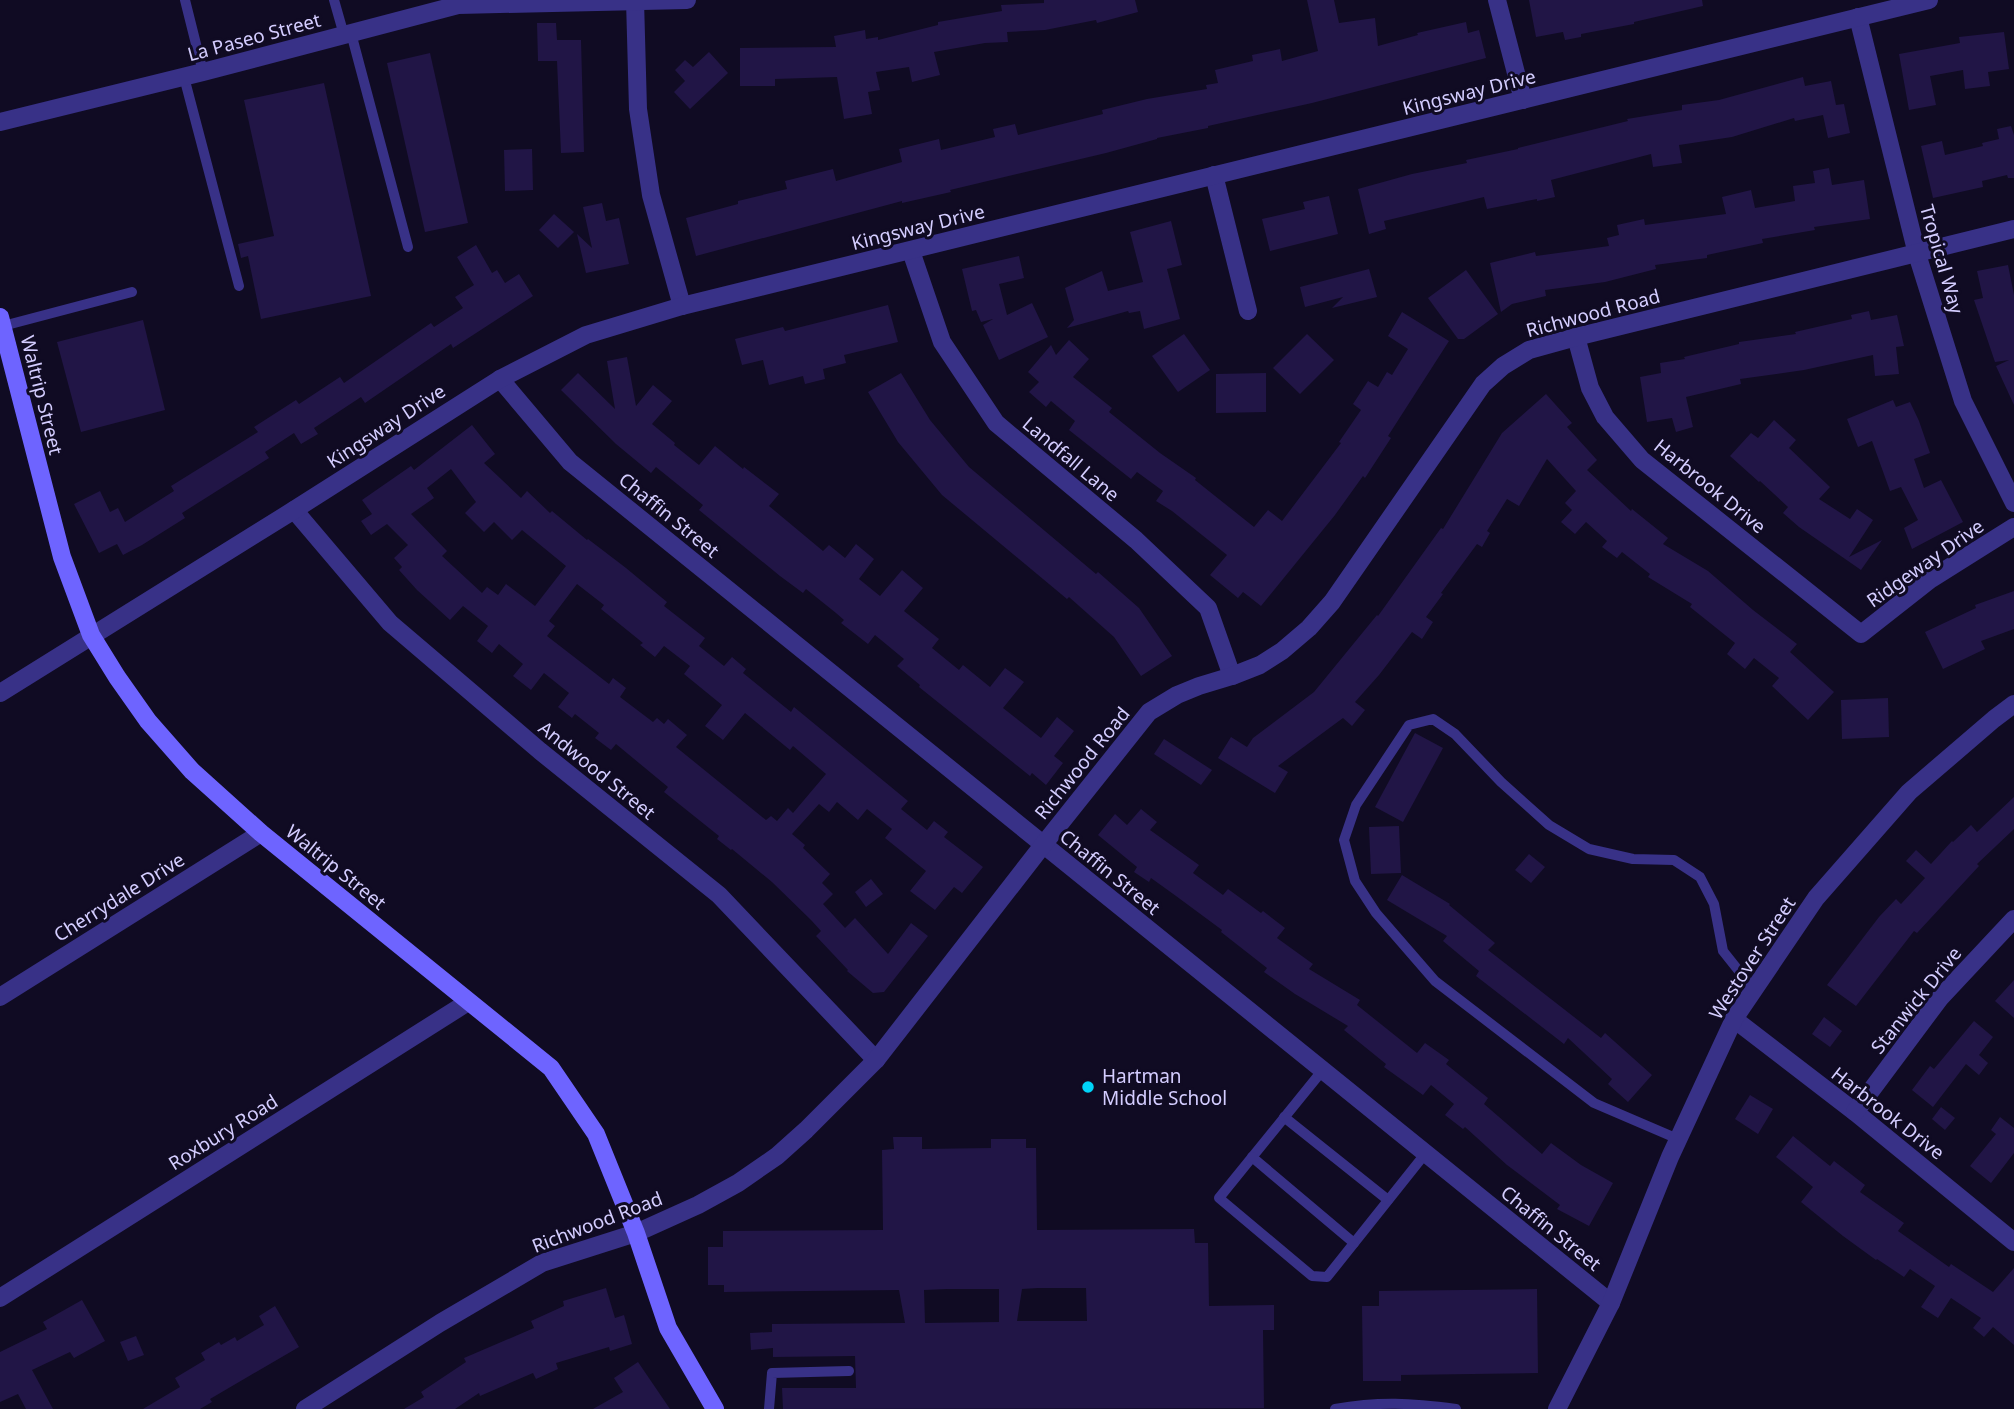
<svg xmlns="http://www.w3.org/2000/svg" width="2014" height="1409" viewBox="0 0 2014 1409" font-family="'Noto Sans',sans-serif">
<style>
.building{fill:#211546;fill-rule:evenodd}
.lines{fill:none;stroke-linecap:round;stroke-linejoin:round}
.lane{stroke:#383187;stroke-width:10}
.street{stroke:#383187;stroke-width:18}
.secondary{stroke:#6e64ff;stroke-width:18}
.poi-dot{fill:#00d4f8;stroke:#100b23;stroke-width:2.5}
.labels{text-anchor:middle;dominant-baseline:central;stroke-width:6;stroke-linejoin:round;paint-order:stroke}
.street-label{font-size:19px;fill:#d4cdff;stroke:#100b23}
.poi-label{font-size:19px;fill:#d4cdff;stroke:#100b23;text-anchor:start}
</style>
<rect width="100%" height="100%" fill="#100b23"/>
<g class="building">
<polygon points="1044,0 1135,0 1138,12 1097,23 1096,20 1045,30 1007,32 1008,42 985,43 934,52 940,75 912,82 909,67 876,72 880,90 868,92 872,114 844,119 837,77 775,79 775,86 740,86 740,48 836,47 834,36 865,30 866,39 878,37 878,40 938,25 938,22 1002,11 1001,5 1044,3"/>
<polygon points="1307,0 1334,0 1339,23 1375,18 1378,46 1418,35 1417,33 1466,22 1468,33 1479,30 1486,58 1312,103 1208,126 1208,128 1157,138 1157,139 1106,153 950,190 951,192 902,203 902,201 696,256 686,218 738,204 738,201 787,189 785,181 833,169 836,181 902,162 899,149 939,139 941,150 995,137 993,129 1015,124 1018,135 1103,114 1102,110 1147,99 1207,89 1206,85 1218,83 1215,70 1253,61 1252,55 1280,49 1282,61 1318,51"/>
<polygon points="1529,0 1702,0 1703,6 1634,22 1634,24 1581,34 1581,37 1565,40 1563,32 1536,37"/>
<polygon points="537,23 556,23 557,40 581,40 584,152 561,153 557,61 538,61"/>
<polygon points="2004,32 2009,69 1988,72 1990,86 1965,89 1963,70 1930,76 1936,105 1909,110 1899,54 1960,43 1959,37"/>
<polygon points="709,52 728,73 690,109 674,92 685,81 675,70 685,60 693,67"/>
<polygon points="430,53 468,223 425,232 387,63"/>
<polygon points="1803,77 1805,86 1831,81 1836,105 1844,104 1850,133 1828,138 1823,115 1795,121 1794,118 1732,137 1679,145 1682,163 1653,167 1651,154 1551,180 1555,197 1537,201 1537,199 1487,209 1484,197 1384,221 1386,229 1369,234 1358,189 1412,174 1467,163 1466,160 1518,149 1518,148 1628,121 1627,119 1682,110 1682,105 1719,100"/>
<polygon points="324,83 371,296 261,319 248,256 241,258 238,244 274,236 244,100"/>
<polygon points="2011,126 2014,135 2014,178 2008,178 2007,175 1982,181 1983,187 1933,198 1921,146 1942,141 1945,155 1983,146 1982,143 1999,139 1997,129"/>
<polygon points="532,149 533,190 505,191 504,150"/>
<polygon points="1829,168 1832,185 1864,180 1870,219 1814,227 1815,230 1762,239 1763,243 1707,255 1707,258 1655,265 1656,269 1605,282 1545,290 1546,296 1512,304 1501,312 1490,263 1535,252 1536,256 1609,246 1607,238 1619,235 1617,225 1644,219 1645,225 1726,214 1722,197 1751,190 1755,208 1795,201 1793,186 1815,183 1813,171"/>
<polygon points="1329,196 1338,234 1270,251 1262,219 1305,209 1303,202"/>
<polygon points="602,203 606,221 619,218 629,264 586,273 577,234 592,248 583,207"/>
<polygon points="554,214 574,232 558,248 539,230"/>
<polygon points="1171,221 1182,265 1167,269 1180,319 1144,329 1140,311 1129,313 1128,311 1067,328 1074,320 1065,288 1102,271 1108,291 1143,282 1130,232"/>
<polygon points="476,245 492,273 497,270 505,283 519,274 533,296 453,348 451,344 365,403 361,397 314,428 318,434 301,444 294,433 265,452 269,458 182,513 185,518 142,545 123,555 117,544 99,553 74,504 100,491 110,512 118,508 125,522 174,491 171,486 258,432 254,427 296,400 299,404 340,377 344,383 431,323 434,327 463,308 455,297 474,285 457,257"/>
<polygon points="1019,256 1024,278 999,284 1007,315 1032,303 1048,337 999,360 983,325 993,319 981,322 976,310 972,311 962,269"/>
<polygon points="2008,265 2014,295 2014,405 1996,366 2009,360 1995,362 1974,300 1983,298 1977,271"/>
<polygon points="1369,269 1377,297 1332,308 1343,297 1305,307 1300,287"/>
<polygon points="1466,270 1498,314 1464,339 1458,339 1428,298"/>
<polygon points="888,305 898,342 844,355 846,363 823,369 825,379 805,384 803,376 769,385 763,360 742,365 735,339 783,327 785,331"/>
<polygon points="1869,311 1871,320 1897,315 1904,346 1896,347 1899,374 1875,376 1873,355 1804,370 1740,379 1741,384 1686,397 1693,427 1676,432 1672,418 1647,422 1640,377 1661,373 1660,363 1685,359 1684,357 1739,344 1739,342 1796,334 1795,332 1852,319 1851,315"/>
<polygon points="1402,312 1449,341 1388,436 1391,438 1365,478 1363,476 1335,515 1261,606 1243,592 1238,598 1210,575 1227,555 1172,511 1156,501 1163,491 1137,472 1131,479 1069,430 1075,421 1051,401 1046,407 1029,392 1039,382 1028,372 1051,345 1056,355 1069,340 1089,359 1073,377 1112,408 1109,412 1160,453 1196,478 1195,480 1254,527 1268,510 1282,521 1341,443 1339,442 1361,410 1353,404 1368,381 1378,387 1387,372 1392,375 1408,349 1388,336"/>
<polygon points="143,320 165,410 81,432 57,342"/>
<polygon points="1184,334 1210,370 1178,392 1152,356"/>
<polygon points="1307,334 1334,360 1300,394 1273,368"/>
<polygon points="627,357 636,406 653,385 672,401 652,424 675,443 674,445 699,465 715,446 743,469 744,467 779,494 769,506 823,551 829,545 845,558 856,544 874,559 859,579 880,596 902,570 923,588 904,611 939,639 932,648 959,670 963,665 990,687 1005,668 1024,682 1003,708 1041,738 1057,717 1074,731 1054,756 1063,763 1046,785 1032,773 1030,776 919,687 920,685 897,666 904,659 875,635 868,644 841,623 844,620 836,613 806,589 803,593 780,576 699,510 703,505 656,467 651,473 616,444 561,390 578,373 615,409 607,361"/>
<polygon points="901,373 930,420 969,467 1096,574 1098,572 1139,608 1172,656 1141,676 1114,637 1069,597 1067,599 942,495 898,442 868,392"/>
<polygon points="1266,373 1266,412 1216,413 1216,374"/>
<polygon points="1546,394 1572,423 1567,427 1597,460 1587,470 1631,511 1632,509 1668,538 1663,544 1708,571 1753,610 1797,644 1790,652 1834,692 1808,720 1772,686 1779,678 1754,658 1745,669 1727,654 1735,643 1690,607 1692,604 1648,577 1650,574 1622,552 1617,558 1602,547 1607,541 1586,522 1575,534 1561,522 1572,510 1565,503 1576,491 1547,459 1519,506 1507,499 1487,531 1490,533 1482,547 1477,544 1441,593 1443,594 1426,617 1433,622 1422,639 1412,632 1379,675 1355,702 1365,710 1352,726 1343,718 1278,766 1288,772 1275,793 1218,758 1231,737 1247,747 1253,738 1314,692 1377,615 1378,616 1441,528 1443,529 1502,433"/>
<polygon points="1893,400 1896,407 1910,402 1919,421 1930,453 1914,459 1924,488 1941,480 1963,522 1912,549 1904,528 1918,520 1901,487 1890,491 1872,441 1858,447 1847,419"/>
<polygon points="1774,420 1796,440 1789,448 1830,487 1819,499 1850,519 1857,509 1873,520 1849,557 1882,540 1861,570 1799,527 1783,513 1788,507 1760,481 1759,482 1730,456 1751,433 1758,438"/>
<path d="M472,425L495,454L484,463L521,498L527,491L550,513L552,511L587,540L588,539L626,568L667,602L664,606L705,638L699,646L724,666L732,657L746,669L743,673L791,712L794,707L908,801L901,809L927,830L934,821L948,832L944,837L983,867L962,893L954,887L935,910L910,891L926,871L885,838L892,829L867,809L858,820L837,802L829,812L819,804L792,834L805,845L803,848L830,874L822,883L833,894L823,904L845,928L855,918L888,954L911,923L928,936L884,992L873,993L847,971L848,970L816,936L821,931L811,920L772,882L732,849L731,850L717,839L719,836L664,792L668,787L616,744L611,750L595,738L599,733L575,714L572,718L558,707L569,693L544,673L531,690L513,676L523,664L499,644L492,653L477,641L488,626L463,606L450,620L417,590L399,570L402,567L394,558L408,545L387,524L371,535L361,521L372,514L362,500L411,466L414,470ZM451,469L476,502L465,513L484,532L494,522L512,540L522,530L566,566L535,606L506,584L498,595L487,587L482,593L442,556L447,551L411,514L434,498L427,488ZM577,584L604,605L601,609L643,643L640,645L655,657L664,646L690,666L684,674L722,705L705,726L723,740L745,713L790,750L793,746L826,774L793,813L788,808L777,821L771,816L766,820L676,747L687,735L668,719L664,724L657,718L653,722L620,697L626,688L613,678L609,684L547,636L555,626L549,621Z"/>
<polygon points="2014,591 2014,629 1981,641 1985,649 1943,669 1925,632 1976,608 1975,605"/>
<polygon points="1888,698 1889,737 1842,739 1841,700"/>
<polygon points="1415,733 1443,748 1403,822 1375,807"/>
<polygon points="1164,739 1212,770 1201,785 1154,754"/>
<polygon points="2014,797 2014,829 1977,864 1979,866 1917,933 1914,931 1856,1006 1827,985 1879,917 1896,899 1901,904 1925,878 1906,861 1916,850 1931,864 1952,841 1953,842 1971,825 1977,832"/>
<polygon points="1141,809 1157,822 1150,830 1199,865 1193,873 1223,895 1228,889 1261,913 1263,911 1285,928 1277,938 1313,964 1309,969 1360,1000 1357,1005 1417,1053 1425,1043 1449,1060 1446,1064 1488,1098 1484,1104 1542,1154 1551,1143 1581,1165 1613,1183 1589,1226 1557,1209 1560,1205 1507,1165 1465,1127 1463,1129 1445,1115 1454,1104 1431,1085 1423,1095 1384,1067 1386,1064 1344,1030 1348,1026 1295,994 1264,972 1267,968 1221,932 1222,930 1176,896 1151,878 1149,882 1134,872 1137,867 1098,835 1115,814 1127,825"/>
<polygon points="1399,826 1401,873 1371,874 1369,827"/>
<polygon points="1529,854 1545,867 1531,883 1515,870"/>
<polygon points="1402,875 1450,904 1449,905 1495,943 1488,950 1601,1038 1605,1033 1652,1075 1628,1102 1608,1084 1612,1079 1568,1038 1564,1044 1476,976 1479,971 1443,941 1447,936 1387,900"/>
<polygon points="871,879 883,894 866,907 855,892"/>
<polygon points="2014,980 2014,1018 1995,1001"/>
<polygon points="1824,1017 1842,1031 1830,1047 1812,1034"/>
<polygon points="1974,1021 1993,1037 1979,1055 1988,1063 1979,1075 1966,1064 1933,1107 1912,1090 1930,1066 1934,1069"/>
<polygon points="1750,1095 1773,1109 1758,1134 1735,1119"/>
<polygon points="1941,1107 1955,1118 1945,1130 1932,1119"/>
<polygon points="2000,1117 2014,1128 2014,1153 1991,1183 1970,1166 1996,1134 1991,1130"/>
<polygon points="1793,1136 1830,1166 1834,1161 1865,1185 1860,1192 1904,1223 1898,1231 1949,1267 1951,1264 1993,1292 2014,1268 2014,1345 1993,1327 1984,1337 1973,1328 1981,1318 1951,1298 1938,1318 1921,1307 1935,1286 1910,1269 1904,1277 1877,1259 1876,1260 1843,1236 1801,1202 1813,1187 1776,1157"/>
<path d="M893,1137H922V1149L991,1148V1139H1026V1148H1036L1037,1230L1194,1229L1195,1243H1208L1209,1306L1274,1305V1330H1263L1264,1408L783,1409L782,1388H856L855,1356L773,1357V1348L751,1350L750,1333L772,1332V1324L905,1323L899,1290L724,1292V1285H708V1247H723V1231L883,1230L882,1150L894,1149ZM1038,1288H1086L1087,1321H1017L1022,1289ZM947,1289H999V1322L925,1323L924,1290Z"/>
<polygon points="606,1288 615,1318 624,1315 632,1344 610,1351 609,1347 556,1363 558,1369 536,1379 533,1373 480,1396 479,1393 455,1409 404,1409 424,1397 421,1392 466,1362 464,1358 534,1328 531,1321 564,1306 563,1301"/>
<polygon points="1537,1289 1538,1373 1401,1375 1401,1381 1363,1381 1362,1306 1379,1306 1379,1291"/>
<polygon points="82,1300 105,1341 74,1358 70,1352 32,1370 53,1409 26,1409 18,1394 0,1402 0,1352 47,1329 43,1322"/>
<polygon points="275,1306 299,1347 210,1399 212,1402 200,1409 143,1409 180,1387 175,1378 205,1360 201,1353 219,1342 221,1345 235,1337 237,1341 264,1325 259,1316"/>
<polygon points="136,1336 144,1355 128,1361 120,1342"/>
<polygon points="638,1362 670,1409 593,1409 623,1392 614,1378"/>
</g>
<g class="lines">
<g class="lane">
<polyline points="185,0 203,72"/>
<polyline points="334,0 344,35"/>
<polyline points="351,33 408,247"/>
<polyline points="184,77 239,286"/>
<polyline points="3,326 132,292"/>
<polyline points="1322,1071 1219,1198 1312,1276 1327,1277 1425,1154"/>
<polyline points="1284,1117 1388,1200"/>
<polyline points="1678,1139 1594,1103 1435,981 1376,913 1355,881 1344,840 1356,805 1409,725 1433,719 1455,734 1501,782 1549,825 1589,849 1633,859 1674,860 1700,877 1714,904 1723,951 1754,990"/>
<polyline points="1252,1157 1354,1243"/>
<polyline points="769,1409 772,1373 849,1371"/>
<path d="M1335,1409C1380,1401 1411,1403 1456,1409"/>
</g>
<g class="street">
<polyline points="635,0 638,109 651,195 682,306"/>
<polyline points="1497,0 1523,100"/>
<polyline points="1858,17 1917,254 1963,401 2014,503"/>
<polyline points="0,122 203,72 458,5 687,0"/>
<polyline points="1214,175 1248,311"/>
<polyline points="911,251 942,342 996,423 1136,540 1208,608 1232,676"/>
<polyline points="1576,337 1590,388 1605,417 1642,460 1861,634 1931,579 2014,527"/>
<polyline points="500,379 570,462 1611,1303"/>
<polyline points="294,510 390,623 540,751 719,895 876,1060"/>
<polyline points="0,693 294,510 500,379 586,335 682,306 1929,0"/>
<polyline points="0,997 261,833"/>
<polyline points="1734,1019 1855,1112 2014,1242"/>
<polyline points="1855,1112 1940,998 2014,919"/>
<polyline points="0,1298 468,1002"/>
<polyline points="305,1409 440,1323 542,1263 636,1233 698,1205 738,1183 777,1156 806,1130 876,1060 1043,845 1149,712 1177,695 1199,686 1232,676 1260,665 1282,651 1309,628 1332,602 1483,384 1503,366 1529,350 1576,337 2014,229"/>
<polyline points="1557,1409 1611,1303 1670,1157 1734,1019 1816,898 1909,792 1994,719 2014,704"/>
</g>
<polyline class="secondary" points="0,317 62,557 91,635 117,677 148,721 192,771 261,833 551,1068 596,1134 636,1233 668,1328 715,1409"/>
</g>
<circle class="poi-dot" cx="1088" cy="1087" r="7"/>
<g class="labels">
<g class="street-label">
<text transform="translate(254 37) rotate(-15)">La Paseo Street</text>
<text transform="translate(1469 92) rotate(-14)">Kingsway Drive</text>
<text transform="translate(918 227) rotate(-14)">Kingsway Drive</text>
<text transform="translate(1942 259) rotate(74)">Tropical Way</text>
<text transform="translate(1593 313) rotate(-15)">Richwood Road</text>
<text transform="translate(42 395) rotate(76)">Waltrip Street</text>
<text transform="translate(386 426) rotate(-33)">Kingsway Drive</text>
<text transform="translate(1071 459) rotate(40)">Landfall Lane</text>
<text transform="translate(1710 486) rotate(39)">Harbrook Drive</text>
<text transform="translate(669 515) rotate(39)">Chaffin Street</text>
<text transform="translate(1925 563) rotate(-35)">Ridgeway Drive</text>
<text transform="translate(1082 763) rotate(-51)">Richwood Road</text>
<text transform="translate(597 770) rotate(39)">Andwood Street</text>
<text transform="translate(336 867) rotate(39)">Waltrip Street</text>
<text transform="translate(1110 872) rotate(39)">Chaffin Street</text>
<text transform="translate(119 897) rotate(-32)">Cherrydale Drive</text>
<text transform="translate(1752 958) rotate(-57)">Westover Street</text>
<text transform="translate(1916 1000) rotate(-51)">Stanwick Drive</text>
<text transform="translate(1888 1113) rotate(38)">Harbrook Drive</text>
<text transform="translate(223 1132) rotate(-32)">Roxbury Road</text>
<text transform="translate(597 1222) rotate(-21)">Richwood Road</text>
<text transform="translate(1551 1228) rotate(39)">Chaffin Street</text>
</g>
<g class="poi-label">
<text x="1102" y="1076">Hartman<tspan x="1102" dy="22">Middle School</tspan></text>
</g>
</g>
</svg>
